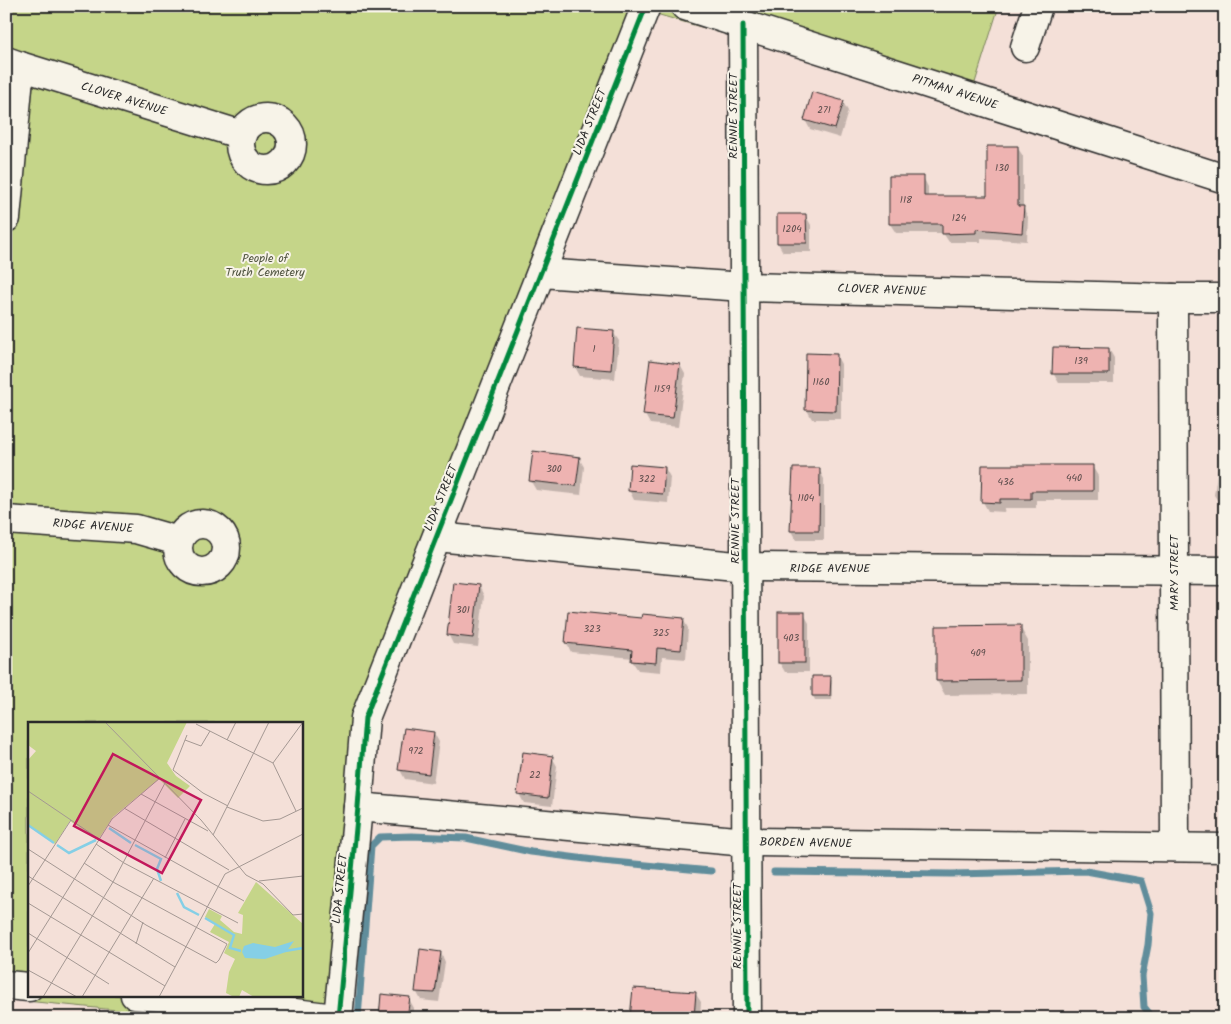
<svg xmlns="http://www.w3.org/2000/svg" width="1231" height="1024" viewBox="0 0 1231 1024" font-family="Kalam,sans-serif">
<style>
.green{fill:#c5d589;stroke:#78805a;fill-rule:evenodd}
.shadow{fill:#0003}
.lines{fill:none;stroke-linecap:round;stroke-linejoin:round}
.stream{stroke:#618d9b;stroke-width:7}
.building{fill:#eeb3b1;stroke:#2b2b2b}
.minor-casing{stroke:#2b2b2b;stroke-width:31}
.minor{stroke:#f7f3e8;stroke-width:28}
.cycleway-casing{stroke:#f7f3e8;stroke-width:8}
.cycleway{stroke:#00873e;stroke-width:5}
.labels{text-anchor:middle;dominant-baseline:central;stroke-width:4;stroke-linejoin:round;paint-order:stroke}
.number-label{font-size:10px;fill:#5c4d4c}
.street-label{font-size:12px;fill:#2b2b2b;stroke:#f7f3e8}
.park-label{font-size:12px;fill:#525642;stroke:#f7f3e8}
.inset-river{fill:none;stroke:#85cfe6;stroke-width:2.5}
.inset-road{fill:none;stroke:#a49893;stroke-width:1}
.view{fill:#c2185b;fill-opacity:0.15;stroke:#c2185b;stroke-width:2.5}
.inset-edge{fill:none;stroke:#2b2b2b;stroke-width:2.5}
</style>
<rect width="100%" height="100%" fill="#f4e0d8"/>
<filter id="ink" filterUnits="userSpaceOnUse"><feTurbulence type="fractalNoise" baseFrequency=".02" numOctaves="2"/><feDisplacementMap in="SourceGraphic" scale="10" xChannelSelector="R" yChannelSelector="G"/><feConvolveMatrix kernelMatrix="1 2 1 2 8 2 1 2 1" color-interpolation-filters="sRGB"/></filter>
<g filter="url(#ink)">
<path class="green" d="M6,6H999L968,105L646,11L367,699L340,1018H196L6,999ZM29,723H301V995H29Z"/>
<g class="shadow">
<polygon points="831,6 848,6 847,11"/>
<polygon points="843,102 848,111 840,138 810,129 805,120"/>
<polygon points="1017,147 1023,156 1023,207 1028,217 1027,241 981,238 981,242 949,242 943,233 896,233 890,224 923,177 928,187 928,197 988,197"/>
<polygon points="806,216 811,225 811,252 783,252 778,243"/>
<polygon points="613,332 619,341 615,379 580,376 575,367"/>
<polygon points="1109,349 1114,358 1114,383 1059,383 1053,373"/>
<polygon points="807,354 836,355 841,364 841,419 812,419 807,410"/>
<polygon points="680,365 685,374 678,427 650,424 645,415"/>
<polygon points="579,458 584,467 581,495 536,490 530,480"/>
<polygon points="1092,466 1098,476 1098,500 1036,500 1036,508 1005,508 1004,512 988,511 983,502"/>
<polygon points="1218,467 1225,467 1225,505 1220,504 1214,495"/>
<polygon points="665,468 670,477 668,503 634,500 629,490"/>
<polygon points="819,469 824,479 824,540 796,540 791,531"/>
<polygon points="479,586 484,596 478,647 453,644 448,634"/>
<polygon points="804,614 809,623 809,672 785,672 779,662"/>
<polygon points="683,619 688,628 686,659 662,657 661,672 638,670 632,661 633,658 571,652 566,642 642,620"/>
<polygon points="1020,627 1028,641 1028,694 945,695 937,681"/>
<polygon points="830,677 832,681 832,700 815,700 813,696"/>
<polygon points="434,733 439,742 433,783 405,779 400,770"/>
<polygon points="552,757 557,766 552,806 524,803 519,794"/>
<polygon points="441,953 445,962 439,1002 421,1000 416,991"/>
<polygon points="695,993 701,1002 700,1018 631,1018"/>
<polygon points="409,999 414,1008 413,1018 380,1018"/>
<polygon points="482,1009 506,1012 509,1018 481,1018"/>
</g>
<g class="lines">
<g class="stream">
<polyline points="774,872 951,874 1086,871 1141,881 1151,913 1148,945 1142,976 1144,1007 1153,1018"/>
<polyline points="358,1018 371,846 380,837 411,836 466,838 531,852 602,861 711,871"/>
</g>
</g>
<g class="building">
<polygon points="812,92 844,101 835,129 804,120"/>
<polygon points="987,146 1018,146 1018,206 1024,206 1022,233 976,229 976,233 942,234 942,224 889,224 889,176 924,176 924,196 987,196"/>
<polygon points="777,214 806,214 807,243 777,243"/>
<polygon points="577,328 614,331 611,370 574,367"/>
<polygon points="1053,347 1109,348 1109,374 1052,374"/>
<polygon points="806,353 837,354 836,411 805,410"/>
<polygon points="650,360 680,364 673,418 643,415"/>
<polygon points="533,451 580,457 576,486 529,481"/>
<polygon points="630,464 665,467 663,494 628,491"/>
<polygon points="982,465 1093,465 1093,491 1031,491 1031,499 1000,499 1000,503 981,502"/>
<polygon points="793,468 820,468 819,531 790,531"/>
<polygon points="453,582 479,585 473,638 447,635"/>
<polygon points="568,611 641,618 642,614 684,618 681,650 657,648 656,663 631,661 632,650 565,643"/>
<rect x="778" y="612" width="27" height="51"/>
<polygon points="1021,625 1021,680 936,681 936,626"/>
<polygon points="812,676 831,676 830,696 812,696"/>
<polygon points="404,728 434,732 429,774 398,770"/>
<polygon points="523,752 553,756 548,798 517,794"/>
<polygon points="420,949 441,952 435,993 415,992"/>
<polygon points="633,988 696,992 694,1018 630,1018"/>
<polygon points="381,994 410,997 407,1018 379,1018"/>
</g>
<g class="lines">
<g class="minor-casing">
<g id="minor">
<polyline points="685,6 1225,179"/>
<polyline points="743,25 747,1018"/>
<polyline points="1025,47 1038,6"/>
<polyline points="6,61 20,66 242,135"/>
<circle cx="266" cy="144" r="26"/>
<polyline points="6,218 20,66"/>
<polyline points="541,273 744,287 1173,298 1225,298"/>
<polyline points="1173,298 1175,847"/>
<polyline points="6,520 136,529 178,541"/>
<circle cx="202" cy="548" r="24"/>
<polyline points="437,537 746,567 1225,571"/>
<polyline points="358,807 747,842 1225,848"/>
<polyline points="6,985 29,987"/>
<polyline points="135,995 195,1000 334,1018"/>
<polyline points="338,1018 358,807 365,718 646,6"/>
</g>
</g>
<use href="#minor" class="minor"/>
<g class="cycleway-casing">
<g id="cycleway">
<polyline points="743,25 747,1018"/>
<polyline points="338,1018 358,807 365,718 646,6"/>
</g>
</g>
<use href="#cycleway" class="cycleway"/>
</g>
</g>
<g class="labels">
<g class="number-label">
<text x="824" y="110">271</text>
<text x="1002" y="168">130</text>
<text x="906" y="200">118</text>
<text x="959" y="218">124</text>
<text x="792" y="229">1204</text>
<text x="594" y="349">1</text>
<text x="1081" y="361">139</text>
<text x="821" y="382">1160</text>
<text x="662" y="389">1159</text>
<text x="554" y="469">300</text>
<text x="1074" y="478">440</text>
<text x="647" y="479">322</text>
<text x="1006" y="482">436</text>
<text x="806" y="498">1104</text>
<text x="463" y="610">301</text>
<text x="592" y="629">323</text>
<text x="661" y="633">325</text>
<text x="791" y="638">403</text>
<text x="978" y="653">409</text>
<text x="416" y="751">972</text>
<text x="535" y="775">22</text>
</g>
<g class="street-label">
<text transform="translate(955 92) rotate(18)">PITMAN AVENUE</text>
<text transform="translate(124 99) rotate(17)">CLOVER AVENUE</text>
<text transform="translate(733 116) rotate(-90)">RENNIE STREET</text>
<text transform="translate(590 122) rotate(-68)">LIDA STREET</text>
<text transform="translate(882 290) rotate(2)">CLOVER AVENUE</text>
<text transform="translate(441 498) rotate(-68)">LIDA STREET</text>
<text transform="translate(735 521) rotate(-90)">RENNIE STREET</text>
<text transform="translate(93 526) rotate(4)">RIDGE AVENUE</text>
<text x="830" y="568">RIDGE AVENUE</text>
<text transform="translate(1174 573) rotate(-90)">MARY STREET</text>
<text transform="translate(806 843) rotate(1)">BORDEN AVENUE</text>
<text transform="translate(340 889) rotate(-84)">LIDA STREET</text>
<text transform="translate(737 926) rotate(-90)">RENNIE STREET</text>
</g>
<g class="park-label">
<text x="265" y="258">People of<tspan x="265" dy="14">Truth Cemetery</tspan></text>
</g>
</g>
<g transform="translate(28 722)">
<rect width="275" height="275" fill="#f4e0d8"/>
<path d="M0,0H159L139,41L148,54L162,64L150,76L131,57L85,95L70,118L42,99L27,122L0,103V38L8,29L0,23ZM228,160L275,202V275H226L214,268L211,275H206L198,271L201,250L207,237L196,231L201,220L182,210L187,202L177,195L181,187L194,194L192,198L206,210L214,212L215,193L210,191Z" fill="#c5d589"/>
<path d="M266,219L258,230L237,237L217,236L214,230L216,224L225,221L247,225Z" fill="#85cfe6"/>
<path class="inset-river" d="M0,103L26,121M81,106L103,121M29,123L41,131L68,118M107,123L133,137L129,147L133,159M149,171L156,185L171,193M177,196L206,213L202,226L213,229M257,229L275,226"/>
<path class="inset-road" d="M77,0L173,98L218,153L235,162L265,193L275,192M168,2L245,41M159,13L145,48L175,71L200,84M157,18L173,24L182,9M199,18L208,0M245,41L268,89M245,41L275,0M0,69L71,117M113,72L180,109M199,85L235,99L252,97L275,86M96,86L201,148M80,103L216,179M185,113L241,0M68,122L96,141L210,201M0,127L118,203L188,241L191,238L199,222L85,160L56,141M137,136L157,97M0,154L147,245M231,159L275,154M0,164L43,98M0,181L137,264M0,211L81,262M108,222L115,200M0,231L84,97L132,56M0,248L49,275M15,275L85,160L137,61M54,275L126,156M131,275L197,152L275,112"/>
<path class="view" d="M85,32L173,78L134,151L46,104Z"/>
<rect width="275" height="275" class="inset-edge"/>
</g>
<rect width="1231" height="1024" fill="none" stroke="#f7f3e8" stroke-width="25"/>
<rect x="12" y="12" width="1206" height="999" fill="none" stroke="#2b2b2b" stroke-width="2" filter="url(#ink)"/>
</svg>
